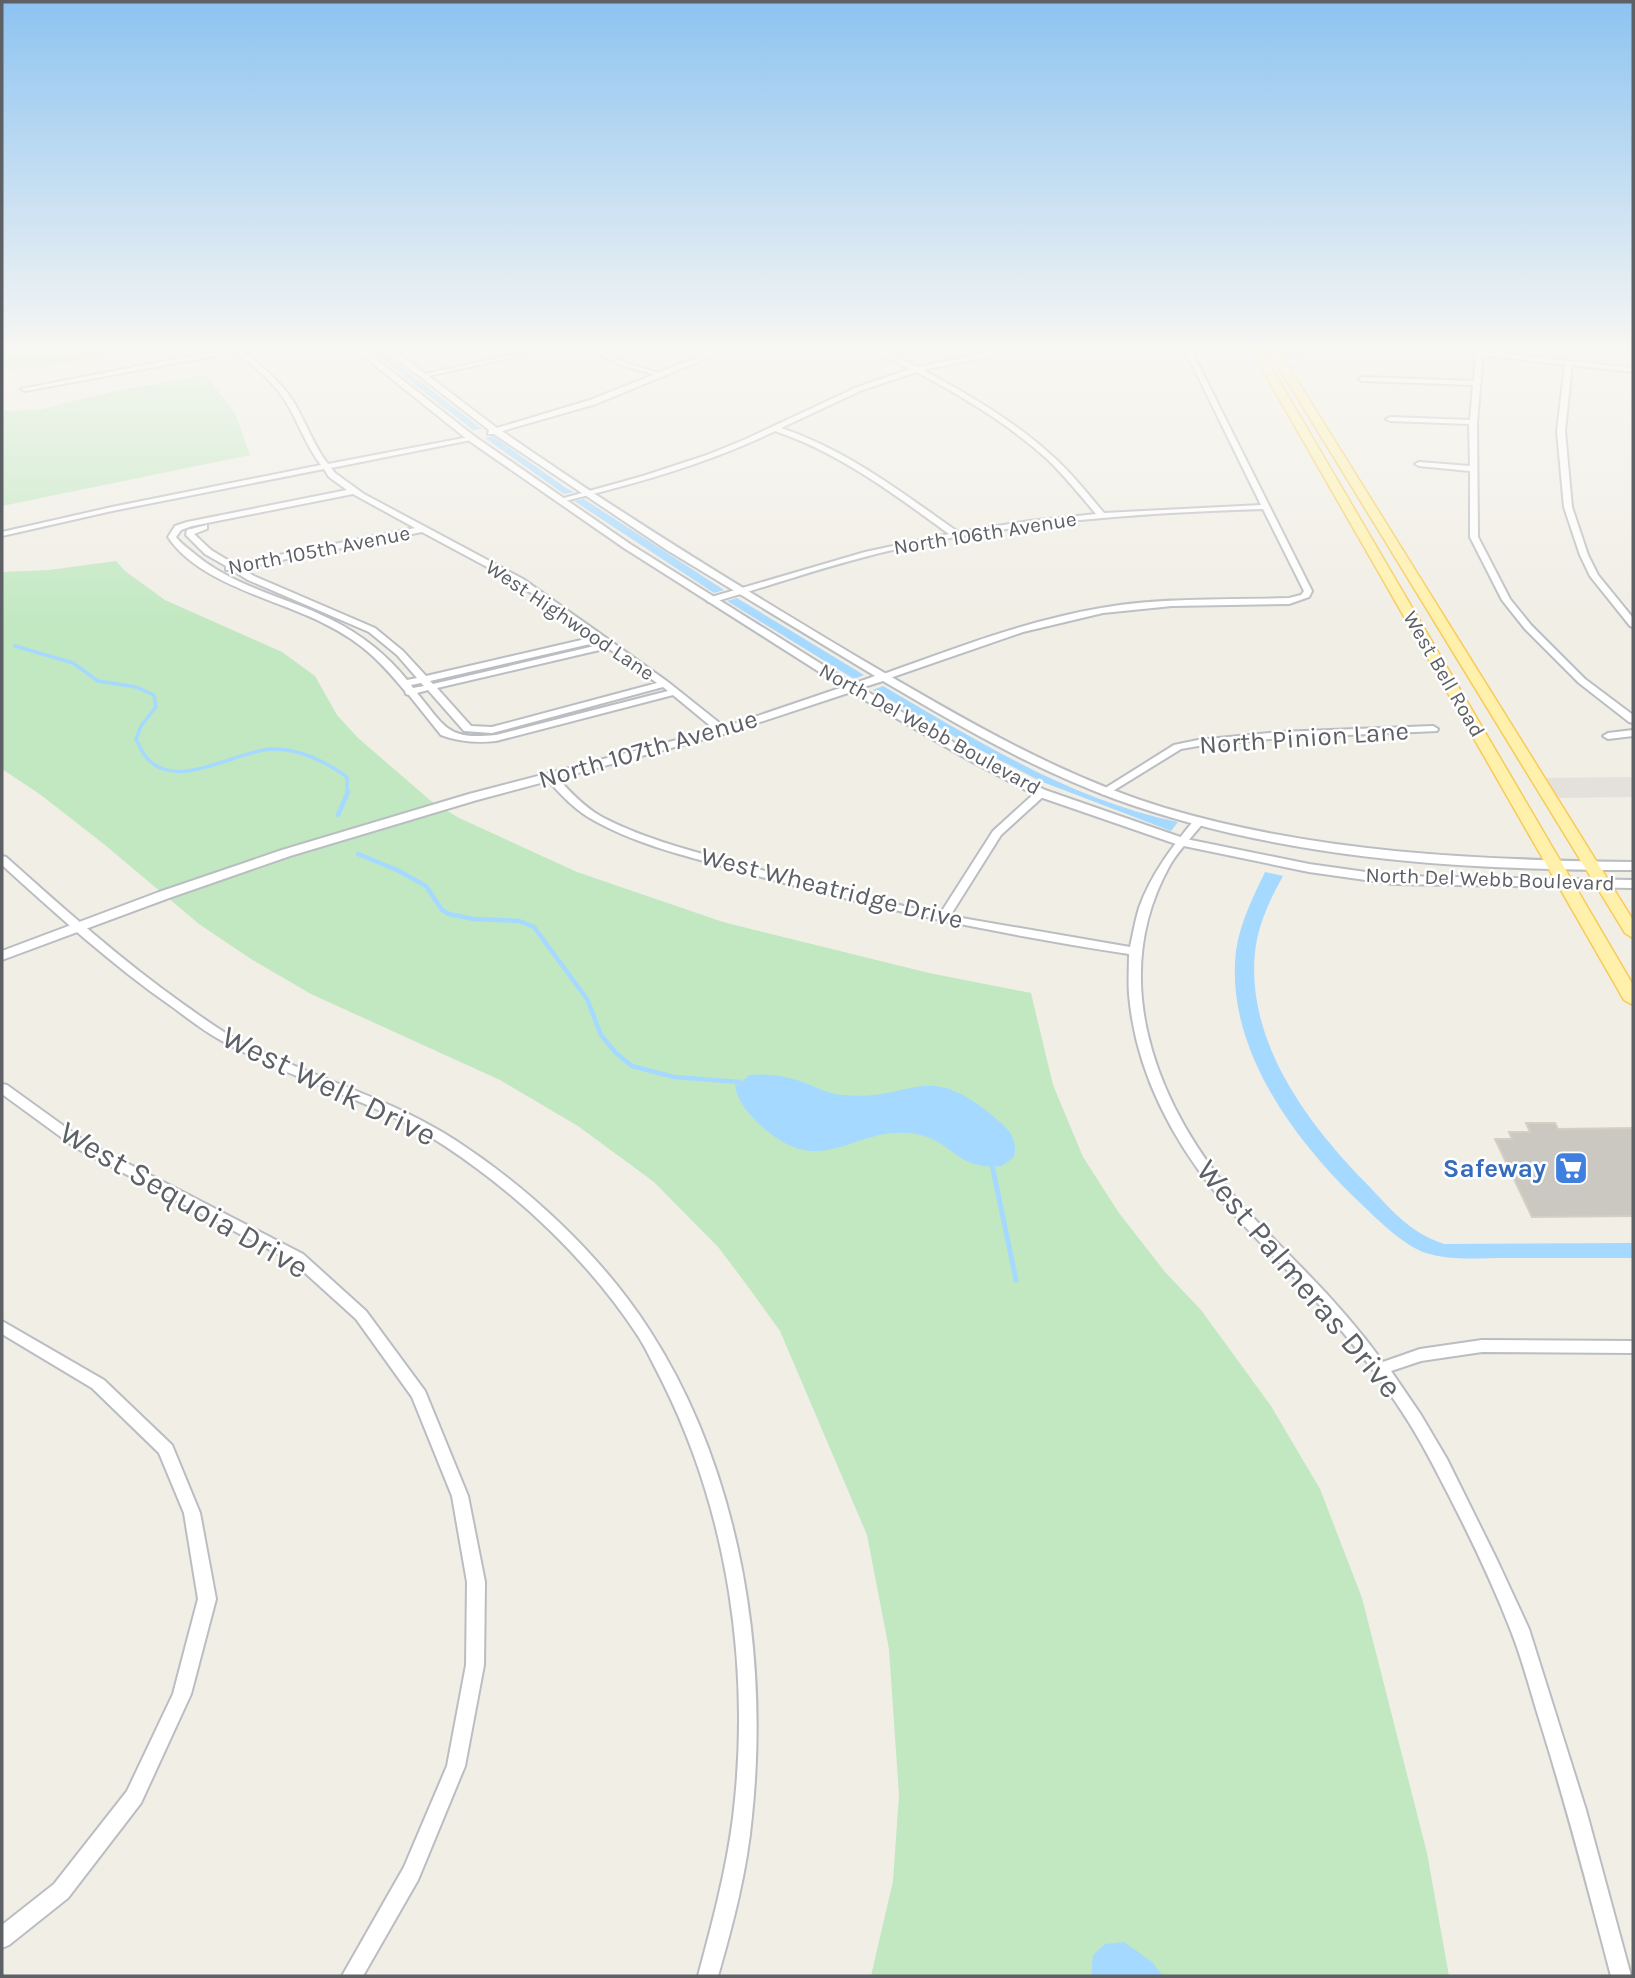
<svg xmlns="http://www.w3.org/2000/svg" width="1635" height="1978" viewBox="0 0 1635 1978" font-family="Karla,sans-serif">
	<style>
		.industrial { fill: #e4e1dd }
		.green { fill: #c1e8c1 }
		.water { fill: #a6d9ff }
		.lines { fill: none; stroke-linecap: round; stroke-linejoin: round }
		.stream-far2 { stroke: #a6d9ff; stroke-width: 3.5 }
		.stream-far1 { stroke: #a6d9ff; stroke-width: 4.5 }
		.stream { stroke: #a6d9ff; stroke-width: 5 }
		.building { fill: #cbc8c2; stroke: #d5cfc3; stroke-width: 2 }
		.minor-casing { stroke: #babdc2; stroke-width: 4 }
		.tertiary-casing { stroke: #babdc2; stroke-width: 4 }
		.primary-casing { stroke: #f8ca56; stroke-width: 3 }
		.minor { fill: #fff; fill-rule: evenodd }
		.tertiary { fill: #fff; fill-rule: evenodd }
		.primary { fill: #fff1ab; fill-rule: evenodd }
		.labels { text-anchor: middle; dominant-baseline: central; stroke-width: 5; stroke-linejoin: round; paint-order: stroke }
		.far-street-label { font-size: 21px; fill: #5d6166; stroke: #fff }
		.street-label { font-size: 26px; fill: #5d6166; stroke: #fff }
		.shop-label { font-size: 26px; font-weight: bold; fill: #366cbe; stroke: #fff; text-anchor: end }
		.near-street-label { font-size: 32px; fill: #5d6166; stroke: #fff }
	</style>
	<rect width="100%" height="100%" fill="#f0eee5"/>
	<g class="industrial">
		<polygon points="1279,348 1292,348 1309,354 1318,368 1291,369"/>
		<polygon points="1633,777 1633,797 1559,798 1546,778"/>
	</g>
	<g class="green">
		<polygon points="2,348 137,348 56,365 2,371"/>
		<polygon points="205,375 235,413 250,455 2,506 2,411 37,410 115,391"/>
		<polygon points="116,561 125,571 165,600 282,652 315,676 337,715 358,738 431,801 459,818 577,872 723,922 929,973 1031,993 1053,1085 1083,1157 1119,1213 1165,1272 1201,1310 1271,1406 1320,1489 1362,1598 1427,1853 1449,1976 871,1976 893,1881 899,1795 889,1649 867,1535 780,1331 749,1288 719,1248 654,1182 578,1126 500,1080 311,994 251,959 199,924 105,845 41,795 2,769 2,572 49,570"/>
	</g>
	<g class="water">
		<polygon points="368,348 377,348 482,429 473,430"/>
		<polygon points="493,436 566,488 574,492 564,494 485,438"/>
		<polygon points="584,499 718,586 724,590 714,593 574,501"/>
		<polygon points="737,598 864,675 854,679 727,601"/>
		<path d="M883 686C976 740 1071 800 1178 822L1171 831 1040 781 957 738 873 690Z"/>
		<path d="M1265 872 1283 876C1270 899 1258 925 1255 952 1246 1040 1306 1122 1365 1182 1390 1208 1408 1232 1444 1244L1633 1243V1258C1591 1258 1548 1258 1505 1258 1479 1258 1451 1261 1426 1253 1403 1246 1373 1215 1355 1198 1291 1136 1225 1045 1236 951 1240 923 1253 897 1265 872Z"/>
		<path d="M749 1075C766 1073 787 1076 803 1082 816 1087 828 1094 843 1095 914 1102 924 1058 994 1117 1007 1128 1019 1137 1014 1157L1002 1166C955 1171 952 1139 915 1134 853 1124 823 1184 759 1124 748 1113 736 1100 735 1084L739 1085Z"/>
		<polygon points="1124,1942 1152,1962 1163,1976 1091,1976 1093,1955 1105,1944"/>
	</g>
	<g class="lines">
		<path class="stream-far2" d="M15 646 73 663 98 681 136 687 154 695 156 707 141 726 136 739C139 745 142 753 147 758 176 792 236 751 271 749 298 748 326 762 347 777V794"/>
		<g class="stream-far1">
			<polyline points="338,815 348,792"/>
			<polyline points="358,854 397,870 426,886 442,910 449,914 473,919 519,921 534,927 587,999 601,1035 616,1053 632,1066 674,1077 740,1082"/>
		</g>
		<polyline class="stream" points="992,1165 1016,1280"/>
	</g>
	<polygon class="building" points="1526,1123 1555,1123 1558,1129 1633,1128 1633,1216 1532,1217 1495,1139 1512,1139 1509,1132 1530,1132"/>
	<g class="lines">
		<g class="minor-casing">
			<g id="minor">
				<path d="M233 348H247L243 350C260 365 280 381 293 401 306 422 313 445 328 464L474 436V440H471L331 468 335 473 364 494 523 579 668 682 727 729V733H719L673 695 496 741C477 743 460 742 441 735L409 695 406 694 405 691C380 661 363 643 325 624 277 599 199 584 168 537L175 526 187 522 347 490 329 477 324 469 112 511 2 536V532L112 507 321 465C306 446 299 423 286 402 274 382 254 367 236 352L25 391 21 389ZM353 494 415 528 234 564 211 550 194 534 207 529V525L187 530 186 535 205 554 226 566V570H232L248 580 369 632 397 655 417 678 407 680C386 654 362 635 332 620 287 597 236 588 196 555 189 549 181 544 176 537L181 530 192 526ZM422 532 517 583 603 644 433 684 430 681 590 644 595 641 590 638 426 676 403 651 375 628 254 576 241 568ZM608 648 657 683 492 727 471 726 437 688ZM421 683 424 686 413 688 411 685ZM663 687 668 691 496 735C447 740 446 728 417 693L428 690 464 731 492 733Z"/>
				<polygon points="544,348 557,348 423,377 420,375"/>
				<polygon points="584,348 593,348 629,364 665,375 662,377 625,366"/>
				<path d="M868 348H877L918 367 990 352 1015 348H1031L923 370C968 394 1012 420 1049 453 1070 471 1087 493 1104 513L1261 505 1184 348H1190L1312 591 1309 597 1289 604 1172 606 1103 613 1023 632 884 680 879 677 881 675C953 649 1025 621 1101 608 1163 597 1227 600 1289 598L1301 595 1304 591 1263 509C1137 513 1011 522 888 551 829 565 772 585 714 602H708V598L865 552 949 534C894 494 840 453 775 431 707 464 634 484 561 502L557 500 643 476 707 455 746 439 855 388 910 369ZM916 372C962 396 1007 423 1046 458 1064 475 1080 495 1096 514L1030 521 958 532C901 492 847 450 781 428L860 391Z"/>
				<polygon points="1308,348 1480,351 1633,368 1633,372 1572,365 1565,431 1572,507 1588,555 1598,575 1633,618 1633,627 1630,626 1590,576 1580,555 1564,507 1557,431 1565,365 1483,355 1477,422 1478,537 1510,599 1531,625 1585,679 1633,715 1633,723 1629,722 1579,683 1525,629 1502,600 1470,537 1470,471 1419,466 1415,464 1419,462 1470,466 1469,424 1390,421 1386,419 1390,417 1470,420 1473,385 1362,381 1359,379 1362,377 1474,381 1476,355 1311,351"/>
				<polygon points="1433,726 1438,729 1437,731 1279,738 1198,746 1181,749 1108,794 1104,795 1099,792 1174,745 1198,740 1279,732"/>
				<polygon points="1633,730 1633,736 1608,739 1603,736 1608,733"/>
				<path d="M551 774 555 775C569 791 584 807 602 817 646 840 696 852 743 865 809 883 874 900 940 914L993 831 1037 791H1045L1046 793 1045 795 1001 835 950 916 1130 947C1133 934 1135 921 1139 908 1151 874 1172 847 1195 819H1203L1204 821 1203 823C1192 837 1179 850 1170 865 1109 974 1152 1093 1224 1184 1247 1213 1274 1239 1300 1266 1330 1296 1358 1328 1383 1362L1420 1349 1482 1340 1633 1341V1353L1482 1352 1421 1361 1391 1371 1421 1415 1447 1459 1497 1560 1529 1629 1586 1810 1631 1976H1611C1589 1892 1567 1808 1541 1725 1531 1694 1523 1661 1511 1631 1489 1574 1461 1518 1432 1463 1401 1403 1359 1349 1314 1299 1282 1263 1246 1231 1216 1193 1170 1136 1135 1068 1129 994 1128 981 1129 967 1129 954 998 934 868 907 740 871 691 857 640 846 595 821 576 811 561 795 547 779L546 777Z"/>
				<path d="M2 856 6 857C63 908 120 959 183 1004 199 1015 215 1027 232 1037 305 1076 385 1095 455 1140 529 1188 602 1256 650 1331 740 1471 769 1653 752 1816 747 1871 733 1924 718 1976H698C712 1924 726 1872 733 1818 751 1670 729 1515 662 1381 654 1366 647 1350 638 1336 589 1261 519 1195 445 1146 377 1101 297 1082 226 1043 206 1033 189 1019 171 1006 111 964 56 914 2 865Z"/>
				<polygon points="2,1084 7,1085 86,1142 303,1254 366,1311 425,1391 468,1496 485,1582 484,1665 465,1766 418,1880 363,1976 342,1976 404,1867 447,1766 466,1665 467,1582 452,1496 412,1397 356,1319 293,1262 76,1148 2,1094"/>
				<polygon points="2,1321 104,1380 172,1445 200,1513 216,1599 191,1694 141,1803 68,1898 9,1945 2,1948 2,1925 54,1884 127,1791 173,1694 198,1599 184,1513 159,1453 92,1388 2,1334"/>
			</g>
		</g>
		<g class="tertiary-casing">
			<path id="tertiary" d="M353 348H362L474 436 630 544 853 684 875 676 667 550 494 434H488L489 430 383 348H392L497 428 590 400 720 348H731L596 404 502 431C618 512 738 586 859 658 957 715 1056 775 1165 808 1317 853 1475 860 1633 862V870C1459 870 1280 859 1115 799 1033 769 958 725 883 681L861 688 975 755 1045 790 1186 839 1309 864 1394 876 1633 880V888L1394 884 1309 872 1179 845 1037 796 967 759 851 692 727 733 477 800 290 856 169 898 2 960V951L159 892 282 850 469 794 719 729 843 687 624 548 468 440Z"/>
		</g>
		<g class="primary-casing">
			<g id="primary">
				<polygon points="1250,348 1260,348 1633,985 1633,1005 1624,1000"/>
				<polygon points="1267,348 1277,348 1633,920 1633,938 1625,933"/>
			</g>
		</g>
		<use href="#minor" class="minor"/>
		<use href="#tertiary" class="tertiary"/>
		<use href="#primary" class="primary"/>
	</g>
	<linearGradient id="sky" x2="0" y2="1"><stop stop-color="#8dc3f1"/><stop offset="0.56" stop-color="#f8f7f3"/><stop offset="1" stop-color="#f8f7f3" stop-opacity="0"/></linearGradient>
	<rect width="1635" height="625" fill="url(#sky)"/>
	<defs>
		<g id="supermarket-square" transform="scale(1.75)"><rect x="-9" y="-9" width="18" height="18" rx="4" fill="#3f7fe0" stroke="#fff"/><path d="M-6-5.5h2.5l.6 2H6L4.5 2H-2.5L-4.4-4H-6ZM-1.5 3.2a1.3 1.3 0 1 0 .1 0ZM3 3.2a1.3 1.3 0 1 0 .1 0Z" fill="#fff"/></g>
	</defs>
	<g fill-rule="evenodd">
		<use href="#supermarket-square" x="1571" y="1168"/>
	</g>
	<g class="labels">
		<g class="far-street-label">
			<text transform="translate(985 533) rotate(-9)">North 106th Avenue</text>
			<text transform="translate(319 550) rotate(-11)">North 105th Avenue</text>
			<text transform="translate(570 620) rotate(34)">West Highwood Lane</text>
			<text transform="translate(1444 674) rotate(60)">West Bell Road</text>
			<text transform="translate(930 729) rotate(29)">North Del Webb Boulevard</text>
			<text transform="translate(1490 879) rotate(2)">North Del Webb Boulevard</text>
		</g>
		<g class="street-label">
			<text transform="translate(1304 738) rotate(-4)">North Pinion Lane</text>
			<text transform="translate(648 749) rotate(-16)">North 107th Avenue</text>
			<text transform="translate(832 888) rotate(14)">West Wheatridge Drive</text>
		</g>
		<g class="shop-label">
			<text x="1546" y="1168">Safeway</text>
		</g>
		<g class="near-street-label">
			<text transform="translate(329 1086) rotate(26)">West Welk Drive</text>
			<text transform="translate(184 1200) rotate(30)">West Sequoia Drive</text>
			<text transform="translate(1299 1279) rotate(50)">West Palmeras Drive</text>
		</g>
	</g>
	<rect width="1635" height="1978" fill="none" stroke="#5d6166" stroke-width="7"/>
</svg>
